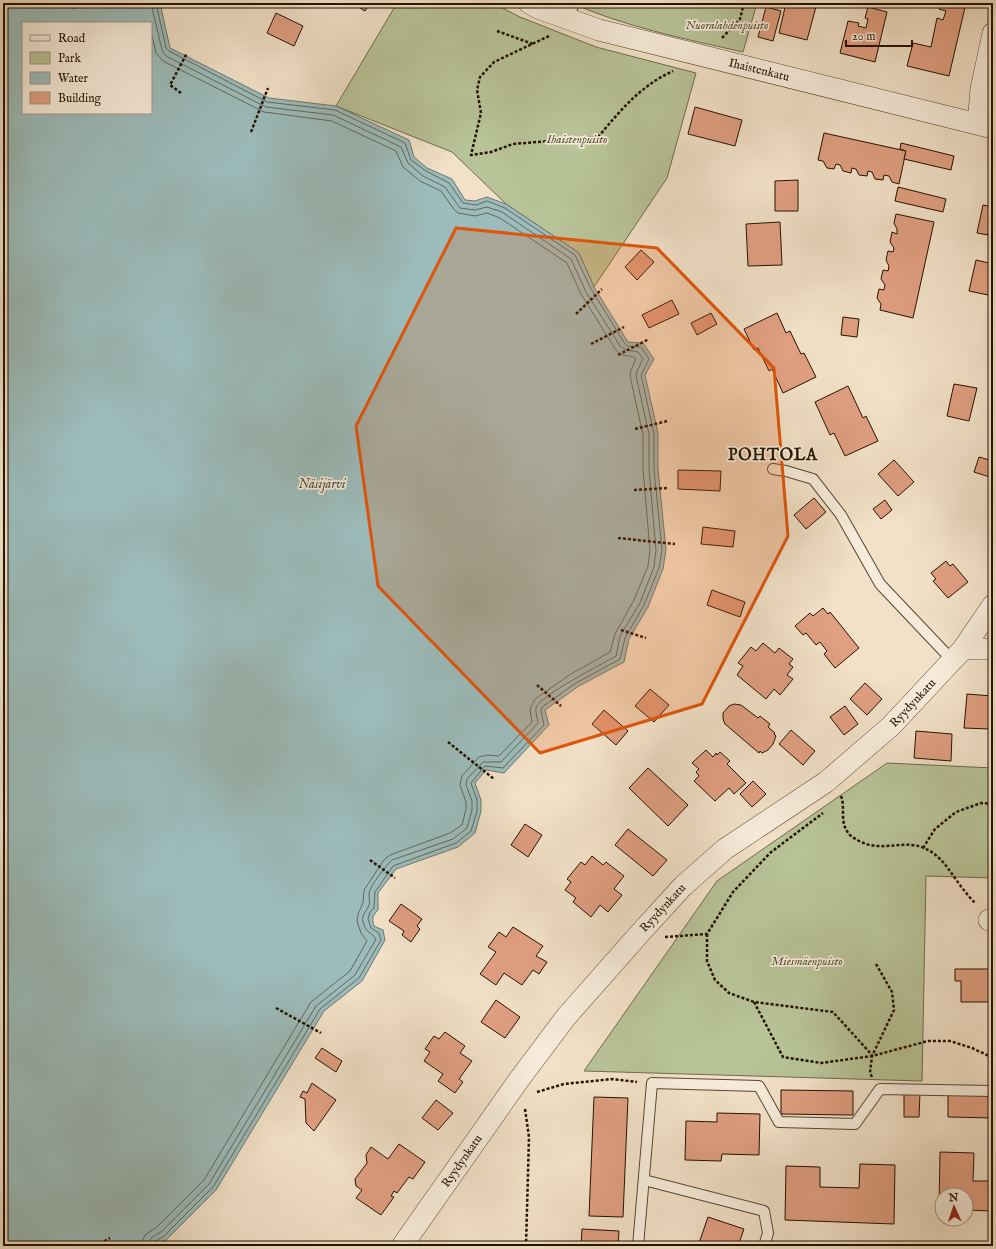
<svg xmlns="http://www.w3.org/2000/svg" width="996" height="1249" viewBox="0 0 996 1249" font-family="'IM FELL English',serif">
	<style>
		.green { fill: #b8c398; stroke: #6e6a4c }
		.water { fill: #9cbcbb; stroke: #6c7870; fill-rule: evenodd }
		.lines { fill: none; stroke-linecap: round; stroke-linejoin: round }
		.shore { stroke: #60675e; stroke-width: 1 }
		.building { fill: #e09f81; stroke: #231200 }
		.service-casing { stroke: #574632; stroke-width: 12 }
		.minor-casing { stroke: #574632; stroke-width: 22 }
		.path { stroke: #231200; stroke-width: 2.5; stroke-dasharray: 3 2; stroke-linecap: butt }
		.service { stroke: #f7ecdb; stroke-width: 10 }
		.minor { stroke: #f7ecdb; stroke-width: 21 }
		.marked { fill: #de550b; fill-opacity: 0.2; stroke: #de550b; stroke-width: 3; stroke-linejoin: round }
		.labels { text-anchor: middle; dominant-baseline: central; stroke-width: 3.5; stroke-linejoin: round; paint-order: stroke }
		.park-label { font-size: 12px; font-style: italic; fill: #575035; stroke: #f7ecdb }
		.street-label { font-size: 12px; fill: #231200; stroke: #f7ecdb }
		.water-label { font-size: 13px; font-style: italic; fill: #4d4e41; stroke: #f7ecdb }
		.district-label { font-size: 16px; font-weight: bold; letter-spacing: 1px; fill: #231200; stroke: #f7ecdb }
	</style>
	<rect width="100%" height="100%" fill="#f2e1c8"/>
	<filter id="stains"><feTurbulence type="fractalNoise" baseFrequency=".005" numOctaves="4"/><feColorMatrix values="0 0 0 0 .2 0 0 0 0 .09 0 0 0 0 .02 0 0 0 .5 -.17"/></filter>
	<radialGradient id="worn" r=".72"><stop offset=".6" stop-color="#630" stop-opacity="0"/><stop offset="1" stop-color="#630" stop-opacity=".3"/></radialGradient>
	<g class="green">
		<polygon points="397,3 493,3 520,17 596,47 696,73 667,178 594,287 579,253 506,204 452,152 336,106"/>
		<path d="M571 3H757L743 52C685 39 626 27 571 3Z"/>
		<polygon points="887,763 993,768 993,878 926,876 922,1081 584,1071 717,881"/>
	</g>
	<path class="water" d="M3 3H160L170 48 269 98 336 106 409 140 414 157 427 168 452 179 465 200 475 201 487 197 506 204 579 253 594 287 628 342 643 343 654 359 645 375 658 433V468L666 550 663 569 648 607 629 639 624 662 579 686 545 710 549 725 504 773 486 770 475 783 481 800V811L475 833 458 847 396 869 378 893V910C372 916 372 919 374 926L383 930 385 940 362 981 324 1011 216 1190 166 1240 154 1246H3ZM23 23H151V113H23Z"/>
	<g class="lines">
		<g class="shore">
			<path d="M142 1246 143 1239 146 1234 157 1227 204 1180 311 1002 350 971 367 941 361 933 357 921 358 914 363 903 364 890 384 860 390 855 450 833 462 825 466 809V802L460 785 462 776 479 757 487 755 499 756 532 722 530 709 535 699 571 674 610 652 615 634 634 600 648 566 650 550 643 469V435L630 376 631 370 636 359C630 354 622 358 616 350L581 294 567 263 500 218 487 213 475 216 458 213 453 208 441 191 420 181 403 167 396 151 332 121 264 112 163 61 156 53 151 31"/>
			<path d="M148 1246 151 1238 161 1232 209 1184 316 1006 355 975 376 939C372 932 366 934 363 922 361 915 367 911 369 905 370 902 369 897 369 893 370 886 387 864 392 860L453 839 467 828 472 810V801L466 785 467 779 483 762H501L538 723C538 719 535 713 536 708 539 696 602 664 616 656L620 636 640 603 654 567 656 550 649 469V434L636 376 637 371 643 359 638 352 626 350 620 346 586 292 571 259 502 212 487 207 475 210 460 208 445 187 423 176 408 163 401 147 333 115 266 107 166 56 162 50 151 3"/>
			<polyline points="153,1246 154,1242 164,1236 213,1187 320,1009 359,978 381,940 379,933 371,928 368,919 370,912 374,908 375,892 393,866 456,843 471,831 477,811 477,800 471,783 485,766 503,768 544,725 541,711 542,707 576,683 620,659 625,638 644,605 659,568 662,550 654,469 654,434 641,375 649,359 641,347 627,346 625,344 591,289 575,255 505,208 487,201 476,205 463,203 449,183 426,171 411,160 405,143 335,110 267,102 169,51 166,48 156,3"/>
		</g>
	</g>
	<g class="building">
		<polygon points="352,3 370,3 365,11"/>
		<polygon points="786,3 817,3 807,40 779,33"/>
		<polygon points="941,3 966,3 949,76 907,66 913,43 931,47 937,18 943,20 946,11 939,9"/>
		<polygon points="766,7 781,11 773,41 758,37"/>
		<polygon points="868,7 887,12 875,62 840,53 848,21 859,23 858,26 866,28 868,19 865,18"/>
		<polygon points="276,13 303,26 294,46 267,33"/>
		<polygon points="695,107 742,120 735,146 688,134"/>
		<polygon points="824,133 906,151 899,184 892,182 889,176 884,175 883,180 875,179 872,172 868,171 867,176 859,175 856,169 852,168 851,173 843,171 840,165 836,164 834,169 827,168 823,161 818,160"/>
		<polygon points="901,143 954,156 951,170 904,159 906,151 900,149"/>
		<polygon points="798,180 798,211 775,211 775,181"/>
		<polygon points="898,187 946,199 943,212 895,201"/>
		<polygon points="983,205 993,207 988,235 977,233"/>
		<polygon points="896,214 934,222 913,318 880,310 881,304 877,298 879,289 884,290 885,285 881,279 883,270 888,271 889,266 886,260 888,251 893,252 894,248 890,242 892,232 897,234 897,229 894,223"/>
		<polygon points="780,222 782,265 748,266 746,224"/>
		<polygon points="641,250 654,262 637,280 625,267"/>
		<polygon points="976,260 993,264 993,296 969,291"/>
		<polygon points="672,300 679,314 649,328 642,315"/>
		<polygon points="711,313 717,324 697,335 691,323"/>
		<polygon points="777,313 786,333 790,331 801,354 804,353 816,377 783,393 772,369 769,371 758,348 754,350 744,329"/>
		<polygon points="843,317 859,319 857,337 841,335"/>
		<polygon points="954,384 977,388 969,421 947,416"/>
		<polygon points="848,386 863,418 866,416 878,441 845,456 834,433 830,435 815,402"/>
		<polygon points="979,457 993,461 993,478 974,472"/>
		<polygon points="894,460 914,482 898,496 878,474"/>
		<polygon points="678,470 721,471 720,491 678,489"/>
		<polygon points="814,498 826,512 806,529 794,515"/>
		<polygon points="885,500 892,510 881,519 873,509"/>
		<polygon points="703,527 735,531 733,547 701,544"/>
		<polygon points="946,561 950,566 953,564 968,582 948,598 933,581 936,579 931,573"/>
		<polygon points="712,590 745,602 740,617 707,605"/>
		<polygon points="823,608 828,614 830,612 859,648 835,668 824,654 827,651 820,642 816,645 806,633 803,635 795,626 810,613 813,616"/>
		<polygon points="763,643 775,653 779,648 793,659 789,664 793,667 787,675 793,679 780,695 774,689 766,699 737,675 743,666 738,663 751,647 756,651"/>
		<polygon points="865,683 882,699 867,715 850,699"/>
		<polygon points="650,689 669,705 654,722 635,706"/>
		<polygon points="967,694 992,696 990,729 964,728"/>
		<polygon points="734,704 741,705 758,718 760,716 770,724 768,727 775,733 774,734 776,736 773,744 768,750 762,753 760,751 759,753 725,724 723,719 723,713 729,706"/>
		<polygon points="845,706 858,724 844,735 830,717"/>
		<polygon points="604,710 628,731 616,745 592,724"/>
		<polygon points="791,730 815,751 803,765 779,744"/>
		<polygon points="916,731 952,734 951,761 914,758"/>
		<polygon points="706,750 713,757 716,753 717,755 720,752 730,761 727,764 746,783 734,794 729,788 715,801 694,781 699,776 696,772 699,769 692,763"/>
		<polygon points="648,768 688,805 668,826 629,788"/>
		<polygon points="753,781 766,794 752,807 740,794"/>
		<polygon points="525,824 542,835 528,857 511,845"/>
		<polygon points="628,829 667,860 653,876 615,845"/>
		<polygon points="592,856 603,865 606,862 624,876 614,889 622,895 608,912 600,905 591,917 573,902 576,898 565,890 571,882 567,879 581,862 585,865"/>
		<polygon points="401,904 422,919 417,926 420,929 411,942 402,935 404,931 389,921"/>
		<polygon points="513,927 543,946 536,956 547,962 539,974 533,970 522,985 504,973 496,985 480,974 496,952 488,947 499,932 506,937"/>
		<polygon points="955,969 993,969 993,1002 961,1002 961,981 955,981"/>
		<polygon points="496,1000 520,1017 505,1038 481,1022"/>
		<polygon points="445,1032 465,1046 460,1053 472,1061 459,1079 463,1082 455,1093 438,1081 443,1074 424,1061 430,1052 425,1049 434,1036 439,1039"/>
		<polygon points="322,1048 342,1061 336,1072 315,1058"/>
		<polygon points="312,1083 336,1100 314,1131 306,1123 305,1099 300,1097 303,1091 307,1093"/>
		<polygon points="781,1090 853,1091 853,1115 781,1114"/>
		<polygon points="904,1093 920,1093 919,1117 904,1117"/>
		<polygon points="948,1094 993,1096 993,1118 948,1117"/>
		<polygon points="594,1097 628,1098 623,1217 589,1216"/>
		<polygon points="436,1100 453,1113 438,1130 422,1118"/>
		<polygon points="717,1113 760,1114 759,1155 722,1154 721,1161 685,1160 686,1121 717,1122"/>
		<polygon points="399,1144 425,1162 413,1179 409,1177 397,1193 394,1191 391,1196 394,1197 381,1215 356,1198 362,1190 356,1186 355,1179 367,1163 366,1155 371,1147 388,1159"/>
		<polygon points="940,1152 974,1153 973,1181 993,1181 993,1211 966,1210 966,1195 942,1195 942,1210 939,1210"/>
		<polygon points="860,1164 895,1165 894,1224 785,1220 786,1166 820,1167 820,1187 859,1188"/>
		<polygon points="708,1217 744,1229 738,1246 698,1246"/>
		<polygon points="582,1229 619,1231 618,1246 581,1246"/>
	</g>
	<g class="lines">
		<g class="service-casing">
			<g id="service">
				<polyline points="568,19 574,3"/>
				<polyline points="773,469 786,471 813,479 841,515 880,584 952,660"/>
				<polyline points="644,1180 764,1211 768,1233 764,1246"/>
				<polyline points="638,1246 652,1083 759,1086 779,1122 855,1124 880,1089 993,1091"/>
			</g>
		</g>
		<g class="minor-casing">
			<g id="minor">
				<polyline points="529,3 538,8 599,30 993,128"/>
				<polyline points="978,124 981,89 993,33"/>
				<polyline points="963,649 993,605"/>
				<polyline points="989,920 993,922"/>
				<polyline points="402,1246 518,1081 566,1017 641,932 683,886 725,849 826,782 891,726 963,649 993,649"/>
			</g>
		</g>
		<g class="path">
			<polyline points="69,3 74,8"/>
			<polyline points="497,31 533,44"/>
			<path d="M549 36 494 62 480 77 477 90 481 113 471 155 491 152 513 144 598 137C621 110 640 86 673 71"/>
			<polyline points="722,38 740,19 744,3"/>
			<polyline points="181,93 170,85 187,53"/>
			<polyline points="251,132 268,88"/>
			<polyline points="576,314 602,289"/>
			<polyline points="591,344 624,327"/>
			<polyline points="618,355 649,339"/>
			<polyline points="635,429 667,421"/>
			<polyline points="634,490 668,488"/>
			<polyline points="618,538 675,544"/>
			<polyline points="621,630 646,638"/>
			<polyline points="537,685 561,706"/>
			<polyline points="448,742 494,779"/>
			<path d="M841 796C846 808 838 824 851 836 853 838 856 839 859 841 882 853 903 839 924 848 943 856 951 874 963 889 967 894 971 899 975 903"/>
			<polyline points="923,848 935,829 956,812 981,803 993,804"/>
			<polyline points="370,860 395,878"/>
			<polyline points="707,934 707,961 715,980 729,993 754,1002 833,1012 872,1055"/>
			<polyline points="665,937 707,934 733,892 770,853 823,813"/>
			<polyline points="754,1002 783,1057 821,1063 872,1056 928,1041 950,1041 972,1048 987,1055 993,1061"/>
			<polyline points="276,1008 321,1033"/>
			<polyline points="872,1077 870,1073 872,1056 894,1010 892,992 876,964"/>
			<polyline points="537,1092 564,1084 612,1079 637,1082"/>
			<polyline points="525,1109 529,1137 526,1246"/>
			<polyline points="100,1244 110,1238"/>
		</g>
		<use href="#service" class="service"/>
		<use href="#minor" class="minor"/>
	</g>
	<path class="marked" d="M456 228 657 248 774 368 788 536 702 704 540 753 378 586 356 426Z"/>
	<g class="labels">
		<g class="park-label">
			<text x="727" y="25">Nuoralahdenpuisto</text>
			<text x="577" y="139">Ihaistenpuisto</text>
			<text x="807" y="961">Miesmäenpuisto</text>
		</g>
		<g class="street-label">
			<text transform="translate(759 70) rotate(14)">Ihaistenkatu</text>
			<text transform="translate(913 703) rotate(-47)">Ryydynkatu</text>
			<text transform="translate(663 908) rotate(-47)">Ryydynkatu</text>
			<text transform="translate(462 1161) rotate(-55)">Ryydynkatu</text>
		</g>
		<g class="water-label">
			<text x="322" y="484">Näsijärvi</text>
		</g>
		<g class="district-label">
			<text x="773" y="456">POHTOLA</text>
		</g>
	</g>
	<rect width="996" height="1249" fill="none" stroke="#f2e1c8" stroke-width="16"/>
	<rect x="4" y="4" width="988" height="1241" fill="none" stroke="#231200" stroke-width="2"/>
	<rect x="8" y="8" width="980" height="1233" fill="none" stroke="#231200"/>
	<rect x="22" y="22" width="130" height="92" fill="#f7ecdb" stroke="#a29583"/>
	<rect x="30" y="35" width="20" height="6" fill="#f7ecdb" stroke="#a29583"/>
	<text x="58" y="42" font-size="12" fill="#231200">Road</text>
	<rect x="30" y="52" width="20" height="12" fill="#b8c398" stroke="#a29583"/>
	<text x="58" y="62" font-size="12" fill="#231200">Park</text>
	<rect x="30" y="72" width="20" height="12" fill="#9cbcbb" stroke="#a29583"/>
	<text x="58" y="82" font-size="12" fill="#231200">Water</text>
	<rect x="30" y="92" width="20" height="12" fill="#e09f81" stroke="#a29583"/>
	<text x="58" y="102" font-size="12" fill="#231200">Building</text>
	<g transform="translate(954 1207) rotate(357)"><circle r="19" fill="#f7ecdb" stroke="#a29583"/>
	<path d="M0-3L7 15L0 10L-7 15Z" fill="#8f2418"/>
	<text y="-6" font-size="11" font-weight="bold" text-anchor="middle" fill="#231200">N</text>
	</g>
	<path d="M846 40v6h66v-6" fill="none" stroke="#231200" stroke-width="2"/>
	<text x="852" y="40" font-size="12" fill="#231200" stroke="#f7ecdb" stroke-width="3" paint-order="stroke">20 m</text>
	<rect width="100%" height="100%" filter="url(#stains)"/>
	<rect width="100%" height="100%" fill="url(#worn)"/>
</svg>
